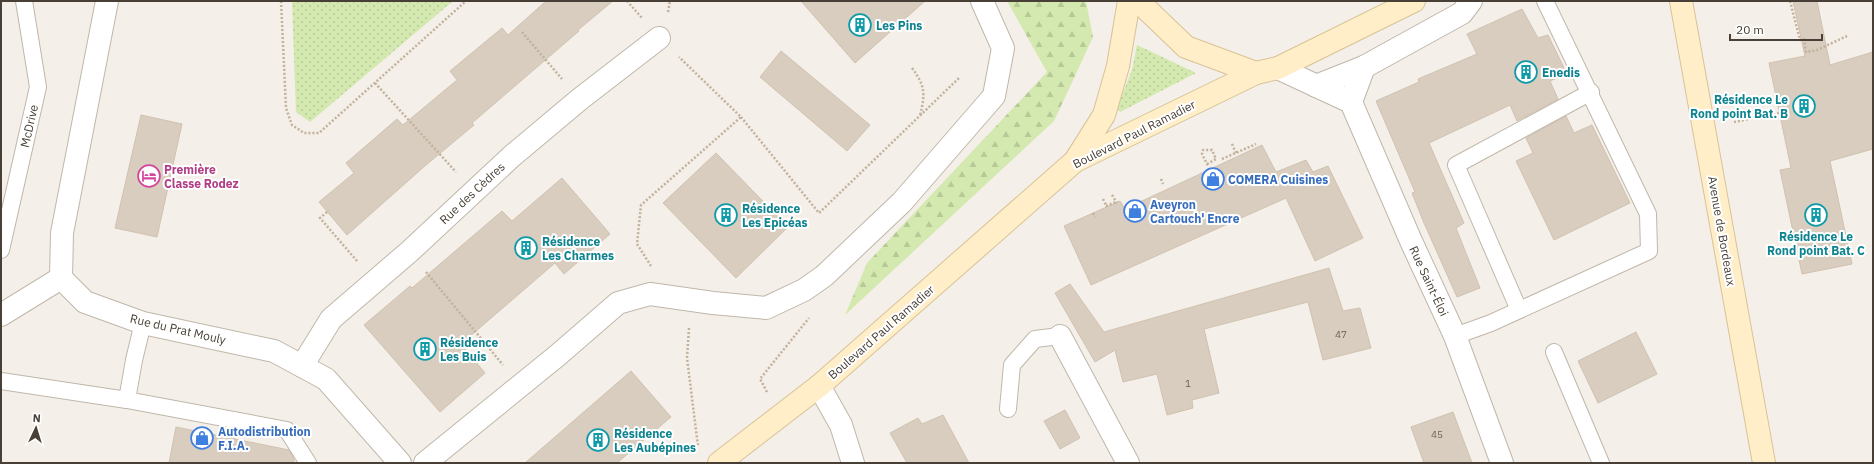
<svg xmlns="http://www.w3.org/2000/svg" width="1874" height="464" viewBox="0 0 1874 464" font-family="'IBM Plex Sans',sans-serif">
	<style>
		.green { fill: url(#green-dots) }
		.forest { fill: url(#forest-firs) }
		.building { fill: #d9cdc0; stroke: #d1c2b0 }
		.lines { fill: none; stroke-linecap: round; stroke-linejoin: round }
		.lane-casing { stroke: #c0b7aa; stroke-width: 18 }
		.street-casing { stroke: #c0b7aa; stroke-width: 24 }
		.secondary-casing { stroke: #d8c398; stroke-width: 24 }
		.path { stroke: #c2b19b; stroke-width: 2.5; stroke-dasharray: 2 2; stroke-linecap: butt }
		.lane { stroke: #fff; stroke-width: 16 }
		.street { stroke: #fff; stroke-width: 22 }
		.secondary { stroke: #ffeec7; stroke-width: 22 }
		.labels { text-anchor: middle; dominant-baseline: central; stroke-width: 4; stroke-linejoin: round; paint-order: stroke }
		.number-label { font-size: 10px; fill: #6c6358 }
		.culture-label { font-size: 12px; font-weight: bold; fill: #0d838f; stroke: #fff; text-anchor: start }
		.street-label { font-size: 12px; fill: #484036; stroke: #fff }
		.hotel-label { font-size: 12px; font-weight: bold; fill: #b23c85; stroke: #fff; text-anchor: start }
		.shop-label { font-size: 12px; font-weight: bold; fill: #366cbe; stroke: #fff; text-anchor: start }
	</style>
	<defs>
		<pattern id="green-dots" width="8" height="8" patternUnits="userSpaceOnUse"><rect width="8" height="8" fill="#d3e9af"/><path d="M2 2h.1M6 6h.1" fill="none" stroke="#b7c997" stroke-width="1.8" stroke-linecap="round"/></pattern>
		<pattern id="forest-firs" width="22" height="20" patternUnits="userSpaceOnUse"><rect width="22" height="20" fill="#d3e9af"/><path d="M5 1l3.5 6h-7zM16 11l3.5 6h-7z" fill="#b7c997"/></pattern>
	</defs>
	<rect width="100%" height="100%" fill="#f4efe8"/>
	<g class="green">
		<polygon points="292,1 453,1 310,122 296,112"/>
		<polygon points="1137,45 1196,73 1120,112 1117,108 1132,70"/>
	</g>
	<polygon class="forest" points="1007,1 1086,1 1093,37 1054,121 845,315 867,263 1047,72"/>
	<g class="building">
		<polygon points="546,1 613,1 578,30 579,31 472,123 474,125 426,165 347,235 319,202 354,173 346,163 397,119 403,125 457,80 450,71 502,28 508,35"/>
		<polygon points="801,1 925,1 855,63"/>
		<polygon points="1793,1 1817,1 1830,65 1873,52 1873,149 1830,161 1852,264 1802,274 1780,170 1791,168 1769,63 1805,56"/>
		<polygon points="1522,9 1538,38 1548,35 1567,74 1550,81 1558,99 1517,121 1510,105 1429,143 1464,223 1456,228 1480,288 1457,297 1424,223 1412,193 1415,192 1376,101 1419,82 1418,79 1477,54 1467,34"/>
		<polygon points="781,51 870,125 847,151 760,77"/>
		<polygon points="141,115 182,124 157,237 115,228"/>
		<polygon points="1566,116 1574,133 1592,125 1630,203 1554,240 1516,161 1533,153 1526,138"/>
		<polygon points="1262,145 1276,172 1306,160 1313,172 1328,166 1363,238 1315,261 1286,198 1091,285 1064,226 1120,201 1125,209"/>
		<polygon points="716,153 788,227 736,278 663,203"/>
		<polygon points="562,178 610,234 564,274 555,263 461,344 485,373 440,412 364,325 410,286 412,288 502,211 512,221"/>
		<polygon points="1329,268 1343,311 1360,308 1371,348 1323,360 1308,302 1204,329 1219,393 1192,400 1193,408 1167,415 1157,374 1123,382 1115,350 1095,362 1055,293 1070,284 1104,332"/>
		<polygon points="1636,332 1657,374 1598,403 1578,361"/>
		<polygon points="631,371 671,417 617,463 525,463"/>
		<polygon points="1065,410 1080,438 1060,449 1044,421"/>
		<polygon points="1453,412 1472,463 1424,463 1411,427"/>
		<polygon points="943,415 969,463 907,463 890,433 918,418 922,424"/>
		<polygon points="176,427 289,450 294,459 294,463 169,463"/>
	</g>
	<g class="lines">
		<g class="lane-casing">
			<g id="lane">
				<polyline points="1,250 38,87 24,1"/>
				<polyline points="1519,310 1456,165 1591,92"/>
				<polyline points="1455,336 1491,323 1649,251 1648,214 1545,1"/>
				<polyline points="1554,352 1601,463"/>
				<polyline points="1,381 127,400 287,430 308,463"/>
				<polyline points="127,400 134,360 143,323"/>
				<polyline points="1008,409 1012,365 1035,339 1060,336"/>
			</g>
		</g>
		<g class="street-casing">
			<g id="street">
				<polyline points="107,1 62,233 61,278 85,302 143,323 274,351 302,366 326,379 400,463"/>
				<polyline points="1278,68 1351,102 1411,241 1455,336 1502,463"/>
				<polyline points="1316,86 1364,67"/>
				<polyline points="1351,102 1364,67 1462,13 1471,1"/>
				<polyline points="1,315 61,278"/>
				<polyline points="1060,336 1128,463"/>
				<polyline points="302,366 331,319 409,252 512,156 580,99 659,38"/>
				<polyline points="819,386 841,425 853,463"/>
				<polyline points="425,463 558,355 618,303 650,294 713,303 766,308 804,290 824,276 902,202 994,96 1003,48 982,1"/>
			</g>
		</g>
		<g class="secondary-casing">
			<g id="secondary">
				<polyline points="1138,1 1186,47 1256,73"/>
				<polyline points="1681,1 1764,463"/>
				<polyline points="1075,161 1104,115 1118,66 1129,1"/>
				<polyline points="719,463 819,386 1075,161 1256,73 1278,68 1414,1"/>
			</g>
		</g>
		<g class="path">
			<polyline points="281,1 286,108 292,125 304,133 319,133 466,1"/>
			<polyline points="627,1 642,18"/>
			<polyline points="1790,1 1800,40 1804,39 1806,52 1817,50 1847,36"/>
			<polyline points="668,12 670,1"/>
			<polyline points="522,32 562,79"/>
			<path d="M912 68C926 87 925 94 920 116"/>
			<polyline points="375,83 456,172"/>
			<polyline points="741,117 819,213 959,78"/>
			<polyline points="1734,122 1779,113"/>
			<polyline points="1232,144 1236,153"/>
			<polyline points="1222,159 1256,144"/>
			<polyline points="1207,164 1216,159 1212,150 1203,150 1202,154 1207,164 1208,165"/>
			<polyline points="1161,179 1163,184"/>
			<polyline points="1112,195 1117,203"/>
			<polyline points="1103,199 1107,207"/>
			<polyline points="1106,206 1116,202"/>
			<polyline points="327,212 320,218 357,261"/>
			<polyline points="1093,213 1095,217"/>
			<polyline points="651,266 637,244 641,205 741,117 679,57"/>
			<polyline points="426,272 503,365"/>
			<polyline points="689,328 687,358 698,446"/>
			<polyline points="767,392 760,379 809,318"/>
		</g>
		<use href="#lane" class="lane"/>
		<use href="#street" class="street"/>
		<use href="#secondary" class="secondary"/>
	</g>
	<defs>
		<g id="building-ring" transform="scale(1.15)"><circle r="9.5" fill="#fff" stroke="#0f9aa8" stroke-width="1.5"/><path d="M-4-6H4V6H1V3H-1V6H-4ZM-2.5-4.3h1.7v1.8h-1.7ZM.8-4.3h1.7v1.8H.8ZM-2.5-1h1.7V.8h-1.7ZM.8-1h1.7V.8H.8Z" fill="#0f9aa8"/></g>
		<g id="hotel-ring" transform="scale(1.15)"><circle r="9.5" fill="#fff" stroke="#d1479c" stroke-width="1.5"/><path d="M-6-4.5h1.5V1H6V5H4.5V3h-9V5H-6ZM-4 0a1.8 1.8 0 1 1 3.6 0ZM.5 0V-2.5h3Q6-2.5 6 0Z" fill="#d1479c"/></g>
		<g id="shop-ring" transform="scale(1.15)"><circle r="9.5" fill="#fff" stroke="#3f7fe0" stroke-width="1.5"/><path d="M-5-2.5h2.3a2.7 3.5 0 0 1 5.4 0H5L5.5 6h-11ZM-1.5-2.5h3a1.5 2.3 0 0 0-3 0Z" fill="#3f7fe0"/></g>
	</defs>
	<g fill-rule="evenodd">
		<use href="#building-ring" x="860" y="25"/>
		<use href="#building-ring" x="1526" y="72"/>
		<use href="#building-ring" x="1804" y="106"/>
		<use href="#hotel-ring" x="149" y="176"/>
		<use href="#shop-ring" x="1213" y="179"/>
		<use href="#shop-ring" x="1135" y="211"/>
		<use href="#building-ring" x="726" y="215"/>
		<use href="#building-ring" x="1816" y="215"/>
		<use href="#building-ring" x="526" y="248"/>
		<use href="#building-ring" x="425" y="349"/>
		<use href="#shop-ring" x="202" y="438"/>
		<use href="#building-ring" x="598" y="440"/>
	</g>
	<g class="labels">
		<g class="number-label">
			<text x="1341" y="334">47</text>
			<text x="1188" y="383">1</text>
			<text x="1437" y="434">45</text>
		</g>
		<g class="culture-label">
			<text x="876" y="25">Les Pins</text>
			<text x="1542" y="72">Enedis</text>
			<text x="1788" y="99" text-anchor="end">Résidence Le<tspan x="1788" dy="14">Rond point Bat. B</tspan></text>
			<text x="742" y="208">Résidence<tspan x="742" dy="14">Les Epicéas</tspan></text>
			<text x="1816" y="236" text-anchor="middle">Résidence Le<tspan x="1816" dy="14">Rond point Bat. C</tspan></text>
			<text x="542" y="241">Résidence<tspan x="542" dy="14">Les Charmes</tspan></text>
			<text x="440" y="342">Résidence<tspan x="440" dy="14">Les Buis</tspan></text>
			<text x="614" y="433">Résidence<tspan x="614" dy="14">Les Aubépines</tspan></text>
		</g>
		<g class="street-label">
			<text transform="translate(29 126) rotate(-77)">McDrive</text>
			<text transform="translate(1134 134) rotate(-27)">Boulevard Paul Ramadier</text>
			<text transform="translate(472 193) rotate(-43)">Rue des Cèdres</text>
			<text transform="translate(1722 231) rotate(80)">Avenue de Bordeaux</text>
			<text transform="translate(1429 281) rotate(65)">Rue Saint-Éloi</text>
			<text transform="translate(178 329) rotate(13)">Rue du Prat Mouly</text>
			<text transform="translate(881 332) rotate(-41)">Boulevard Paul Ramadier</text>
		</g>
		<g class="hotel-label">
			<text x="164" y="169">Première<tspan x="164" dy="14">Classe Rodez</tspan></text>
		</g>
		<g class="shop-label">
			<text x="1228" y="179">COMERA Cuisines</text>
			<text x="1150" y="204">Aveyron<tspan x="1150" dy="14">Cartouch' Encre</tspan></text>
			<text x="218" y="431">Autodistribution<tspan x="218" dy="14">F.I.A.</tspan></text>
		</g>
	</g>
	<rect width="1874" height="464" fill="none" stroke="#484036" stroke-width="4"/>
	<g transform="translate(36 428) rotate(4)" stroke="#ffffff" stroke-width="3" paint-order="stroke">
	<path d="M0-3L7 15L0 10L-7 15Z" fill="#484036"/>
	<text y="-6" font-size="11" font-weight="bold" text-anchor="middle" fill="#484036">N</text>
	</g>
	<path d="M1730 34v6h92v-6" fill="none" stroke="#484036" stroke-width="2"/>
	<text x="1736" y="34" font-size="12" fill="#484036" stroke="#ffffff" stroke-width="3" paint-order="stroke">20 m</text>
</svg>
